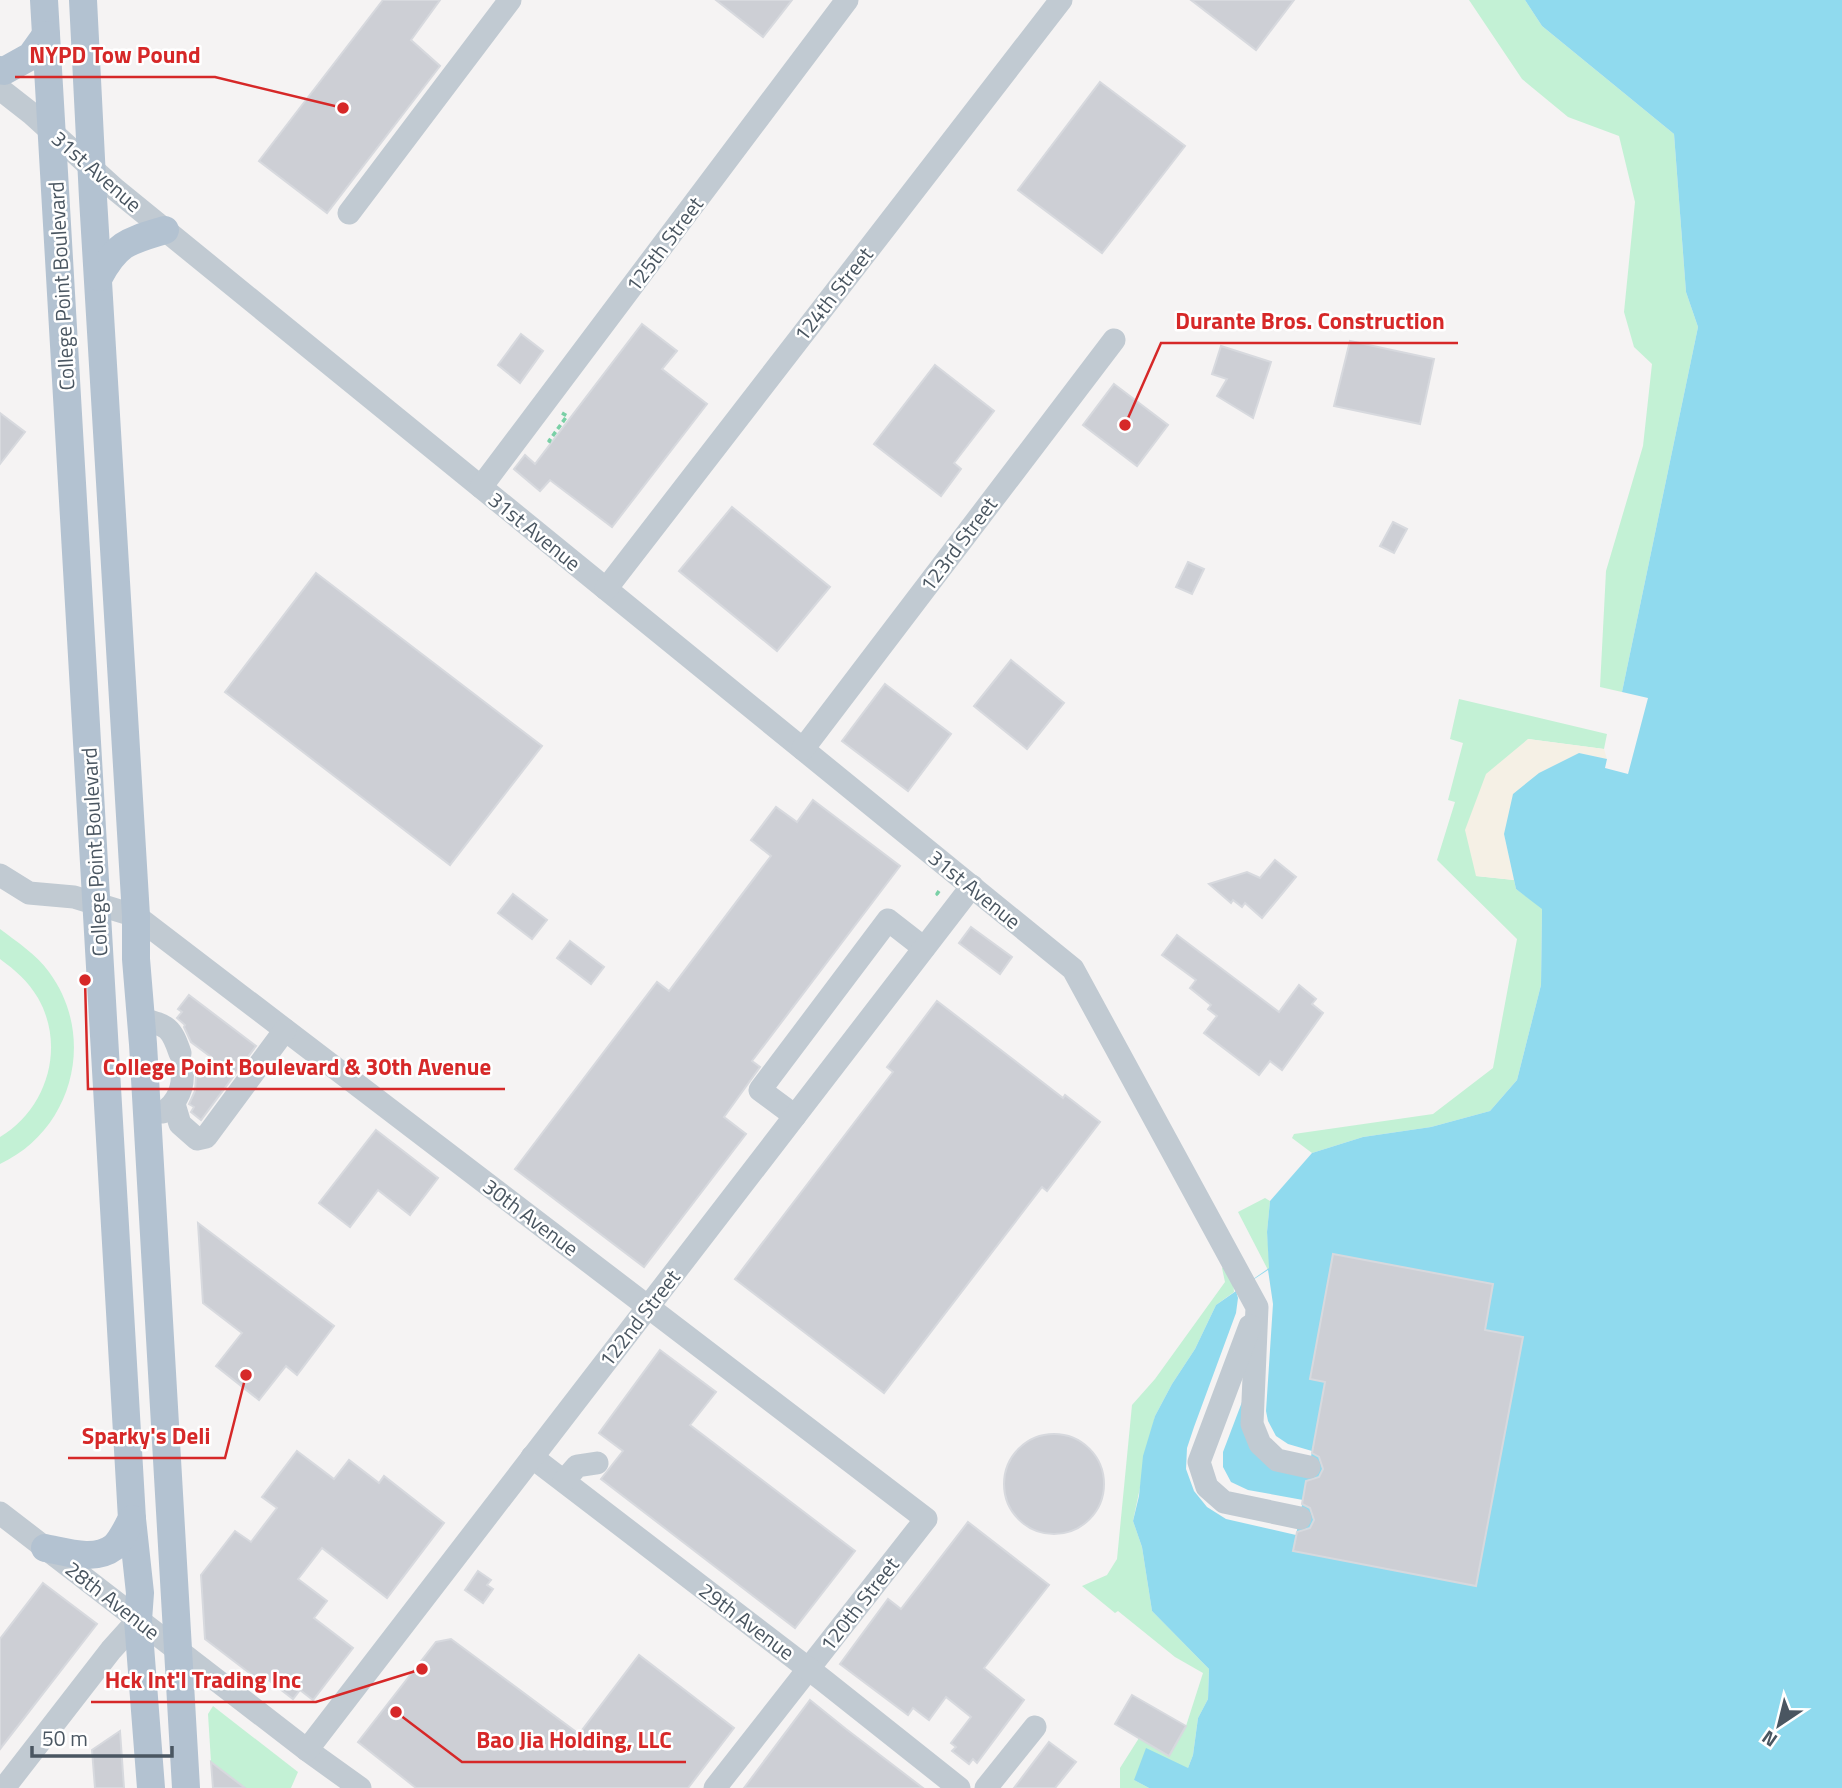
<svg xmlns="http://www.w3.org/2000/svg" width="1842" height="1788" viewBox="0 0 1842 1788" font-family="'Titillium Web',sans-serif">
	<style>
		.green { fill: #c3f1d5 }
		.sand { fill: #f5f0e5 }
		.water { fill: #90daee }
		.pier { fill: #f5f3f3 }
		.building { fill: #cdcfd5; stroke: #d7d9de; stroke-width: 2 }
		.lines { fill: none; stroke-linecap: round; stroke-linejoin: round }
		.path { stroke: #7ad0a6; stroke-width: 3.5; stroke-dasharray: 5 3.5; stroke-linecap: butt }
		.minor { stroke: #c1cad2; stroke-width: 23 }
		.major { stroke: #b3c2d1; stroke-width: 28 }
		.labels { text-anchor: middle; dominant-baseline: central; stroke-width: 5; stroke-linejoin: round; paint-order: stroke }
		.street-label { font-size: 21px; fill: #4a5661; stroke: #fff }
		.leader { fill: none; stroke: #d62828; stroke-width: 2.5 }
		.callout-dot { fill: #d62828; stroke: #fff; stroke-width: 2.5 }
		.callout-label { font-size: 23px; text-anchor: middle; font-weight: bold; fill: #d62828; stroke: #fff; stroke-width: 5; stroke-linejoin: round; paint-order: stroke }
	</style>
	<rect width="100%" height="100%" fill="#f5f3f3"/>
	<g class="green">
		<polygon points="1469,0 1525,0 1542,26 1674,134 1686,292 1698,327 1622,692 1600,687 1606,571 1643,446 1652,364 1634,347 1624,312 1635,202 1619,136 1568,117 1522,79"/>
		<polygon points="1459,699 1607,734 1604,749 1528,739 1476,876 1514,880 1516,889 1542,908 1541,985 1517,1080 1490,1111 1431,1127 1363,1137 1312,1153 1292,1138 1294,1134 1433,1114 1493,1068 1517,939 1437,860 1455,802 1448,800 1463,743 1450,739"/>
		<path d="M0 929C17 942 36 954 49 972 97 1037 73 1130 0 1164V1137C47 1109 66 1047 38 998 28 981 15 970 0 959Z"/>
		<polygon points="1265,1198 1270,1201 1267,1232 1270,1268 1268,1270 1238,1212"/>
		<polygon points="1225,1266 1233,1281 1234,1292 1216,1305 1195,1349 1172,1384 1155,1416 1133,1521 1142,1547 1152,1611 1209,1669 1208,1699 1198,1718 1193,1755 1188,1768 1134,1780 1149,1788 1120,1788 1120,1768 1139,1738 1169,1755 1186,1726 1203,1673 1175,1657 1118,1611 1115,1613 1082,1586 1107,1575 1117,1559 1132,1405 1155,1379 1225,1282 1222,1268"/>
		<polygon points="213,1706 298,1772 291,1788 245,1788 211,1762 208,1714"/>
	</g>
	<polygon class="sand" points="1528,739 1604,749 1607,759 1579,753 1504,834 1514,880 1476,876 1465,830 1486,774"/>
	<polygon class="water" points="1525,0 1842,0 1842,1788 1149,1788 1134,1780 1146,1748 1188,1768 1193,1755 1198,1718 1208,1699 1209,1669 1152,1611 1142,1547 1133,1521 1139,1496 1143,1456 1155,1416 1172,1384 1195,1349 1216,1305 1269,1268 1267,1232 1270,1201 1312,1153 1363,1137 1431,1127 1490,1111 1517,1080 1541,985 1542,909 1516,889 1504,834 1513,794 1539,773 1579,753 1607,759 1605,768 1628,774 1648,698 1622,692 1698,327 1686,292 1674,134 1542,26"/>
	<polygon class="pier" points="1268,1270 1273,1304 1266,1411 1268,1421 1276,1436 1288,1444 1312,1451 1308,1474 1280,1467 1242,1402 1223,1452 1223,1467 1231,1482 1248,1490 1303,1500 1296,1535 1226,1519 1207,1507 1194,1491 1186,1469 1187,1448 1194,1427 1236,1313 1238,1298 1236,1291"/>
	<g class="building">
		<polygon points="383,0 440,0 411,40 440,66 327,213 259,161"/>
		<polygon points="716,0 792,0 763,37"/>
		<polygon points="1191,0 1294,0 1256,50"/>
		<polygon points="1100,82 1185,146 1102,253 1018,190"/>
		<polygon points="642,324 677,351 662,369 707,404 612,527 550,480 540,491 514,469 525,455 535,464"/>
		<polygon points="521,334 543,351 520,383 498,365"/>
		<polygon points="1350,341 1434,359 1420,424 1334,406"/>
		<polygon points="1221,346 1271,362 1253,418 1217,396 1227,379 1212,374"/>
		<polygon points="935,365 994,411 954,463 961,469 941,496 874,444"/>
		<polygon points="1114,384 1168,425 1137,466 1083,425"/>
		<polygon points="0,413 25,432 0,464"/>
		<polygon points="732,507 830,587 777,651 679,571"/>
		<polygon points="1393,522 1407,529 1394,553 1380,546"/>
		<polygon points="1188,562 1204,569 1192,594 1176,587"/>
		<polygon points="316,573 542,746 450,865 225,692"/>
		<polygon points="1011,660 1064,703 1027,749 974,706"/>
		<polygon points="885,684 951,734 908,791 842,741"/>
		<polygon points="813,800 900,866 752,1061 760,1067 724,1117 746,1134 644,1267 515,1169 657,982 669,991 771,856 751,840 776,807 797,822"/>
		<polygon points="1275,860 1296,877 1262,918 1245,903 1242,907 1233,900 1231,903 1209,884 1247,872 1260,878"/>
		<polygon points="513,894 547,920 532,939 498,913"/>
		<polygon points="971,927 1012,957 1000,974 959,943"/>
		<polygon points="1177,935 1279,1012 1299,985 1316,999 1312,1004 1323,1013 1282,1070 1270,1061 1259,1075 1204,1033 1217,1016 1208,1009 1211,1005 1190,988 1196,980 1162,955"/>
		<polygon points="570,941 604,967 591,984 557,958"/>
		<polygon points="189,995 256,1046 201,1120 191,1112 194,1107 189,1104 195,1091 196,1076 211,1057 191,1042 184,1027 185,1025 177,1018 182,1012 178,1009"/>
		<polygon points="937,1001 1063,1098 1065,1095 1100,1122 1047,1191 1042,1187 884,1393 735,1279 893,1072 887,1067"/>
		<polygon points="376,1130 438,1178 410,1215 378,1190 350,1227 319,1203"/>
		<polygon points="198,1223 334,1326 297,1375 286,1366 259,1400 216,1366 242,1333 203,1303"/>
		<polygon points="1333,1254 1493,1284 1485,1330 1523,1337 1476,1586 1293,1551 1297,1532 1310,1528 1314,1520 1310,1508 1302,1504 1306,1481 1319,1477 1323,1469 1319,1457 1312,1453 1325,1382 1310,1379"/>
		<polygon points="660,1350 716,1392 690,1425 855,1551 795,1628 601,1479 623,1451 599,1433"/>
		<circle cx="1054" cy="1484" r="50"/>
		<polygon points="297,1451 334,1479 349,1460 379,1483 384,1476 444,1523 387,1598 322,1548 298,1579 327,1601 314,1618 353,1648 313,1700 300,1690 293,1699 267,1679 264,1684 205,1639 201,1575 235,1531 251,1542 277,1508 262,1497"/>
		<polygon points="968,1522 1049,1585 984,1668 1024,1700 977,1763 973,1759 969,1764 952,1751 956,1747 951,1743 971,1717 946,1697 929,1720 913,1708 908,1715 840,1664 888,1599 901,1609"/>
		<polygon points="478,1571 491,1580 487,1585 493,1589 483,1603 465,1590"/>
		<polygon points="43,1583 97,1624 0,1749 0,1639"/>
		<polygon points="451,1639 579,1734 639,1655 734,1728 688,1788 416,1788 358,1742 436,1642"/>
		<polygon points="1132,1695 1186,1726 1169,1756 1115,1724"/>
		<polygon points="810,1700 846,1729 923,1788 744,1788"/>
		<polygon points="120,1731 124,1788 95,1788 92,1750"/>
		<polygon points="1049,1742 1076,1762 1055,1788 1014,1788"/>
		<polygon points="211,1762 245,1788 213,1788"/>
	</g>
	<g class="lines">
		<g class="path">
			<polyline points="551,442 549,441 567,416 562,413"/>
			<polyline points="939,891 937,894 940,896"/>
		</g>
		<g class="minor">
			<polyline points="0,89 32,114 116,190 1073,969 1257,1307 1252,1424 1260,1444 1277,1460 1309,1467"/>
			<polyline points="349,213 510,0"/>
			<polyline points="481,487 847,0"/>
			<polyline points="606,589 1061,0"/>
			<polyline points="803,749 1114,340"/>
			<polyline points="0,875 29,893 74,897 136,916 926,1519 715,1788"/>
			<path d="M142 1019C168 1026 171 1027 180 1053"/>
			<polyline points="174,1104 180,1124 197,1139 206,1137 285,1030"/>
			<path d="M163 1112C178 1103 184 1086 182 1070"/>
			<polyline points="795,1116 760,1090 888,920 924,948"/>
			<polyline points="1250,1326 1199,1462 1207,1487 1224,1502 1300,1518"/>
			<polyline points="532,1457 823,1680 959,1788"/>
			<polyline points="564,1481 577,1466 597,1463"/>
			<polyline points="0,1513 307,1750 360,1788"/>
			<polyline points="307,1750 972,886"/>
			<polyline points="4,1788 111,1650 138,1620"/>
			<polyline points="986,1788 1035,1727"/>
		</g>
		<g class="major">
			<polyline points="44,0 132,1519 140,1593 138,1620 151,1788"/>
			<polyline points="83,0 93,198 136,916 136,959 143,1044 186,1788"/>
			<polyline points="0,70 4,71 31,56 46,35"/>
			<path d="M99 277C118 242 129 241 165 230"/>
			<path d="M45 1548C66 1552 95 1562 114 1547 122 1540 127 1527 132 1519"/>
		</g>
	</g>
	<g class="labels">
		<g class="street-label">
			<text transform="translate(97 171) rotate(41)">31st Avenue</text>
			<text transform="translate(664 244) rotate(-53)">125th Street</text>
			<text transform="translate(61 286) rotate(-93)">College Point Boulevard</text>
			<text transform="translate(833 294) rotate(-52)">124th Street</text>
			<text transform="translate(535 531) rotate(39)">31st Avenue</text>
			<text transform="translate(958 544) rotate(-53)">123rd Street</text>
			<text transform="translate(94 852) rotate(-93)">College Point Boulevard</text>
			<text transform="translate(975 889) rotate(39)">31st Avenue</text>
			<text transform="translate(531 1217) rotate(37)">30th Avenue</text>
			<text transform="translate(639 1318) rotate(-52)">122nd Street</text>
			<text transform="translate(113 1600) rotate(38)">28th Avenue</text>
			<text transform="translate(859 1604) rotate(-52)">120th Street</text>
			<text transform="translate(747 1621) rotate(37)">29th Avenue</text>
		</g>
	</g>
	<path class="leader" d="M343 108L215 77H15M1125 425L1161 343H1458M85 980L88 1089H505M246 1375L225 1458H68M422 1669L316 1702H91M396 1712L462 1762H686"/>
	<g class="callout-dot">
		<circle cx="343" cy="108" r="7"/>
		<circle cx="1125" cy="425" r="7"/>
		<circle cx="85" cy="980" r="7"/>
		<circle cx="246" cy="1375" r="7"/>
		<circle cx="422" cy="1669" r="7"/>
		<circle cx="396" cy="1712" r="7"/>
	</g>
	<g class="callout-label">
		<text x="115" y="63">NYPD Tow Pound</text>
		<text x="1310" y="329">Durante Bros. Construction</text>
		<text x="297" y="1075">College Point Boulevard &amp; 30th Avenue</text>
		<text x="146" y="1444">Sparky's Deli</text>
		<text x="203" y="1688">Hck Int'l Trading Inc</text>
		<text x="574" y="1748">Bao Jia Holding, LLC</text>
	</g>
	<g transform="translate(1779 1725) rotate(215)" stroke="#ffffff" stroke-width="5" paint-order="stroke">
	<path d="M0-5L12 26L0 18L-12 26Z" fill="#4a5661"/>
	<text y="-10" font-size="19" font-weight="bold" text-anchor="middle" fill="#4a5661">N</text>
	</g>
	<path d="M32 1746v10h140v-10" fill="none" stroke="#4a5661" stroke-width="3.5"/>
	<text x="42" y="1746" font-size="21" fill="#4a5661" stroke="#ffffff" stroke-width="5" paint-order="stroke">50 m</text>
</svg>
